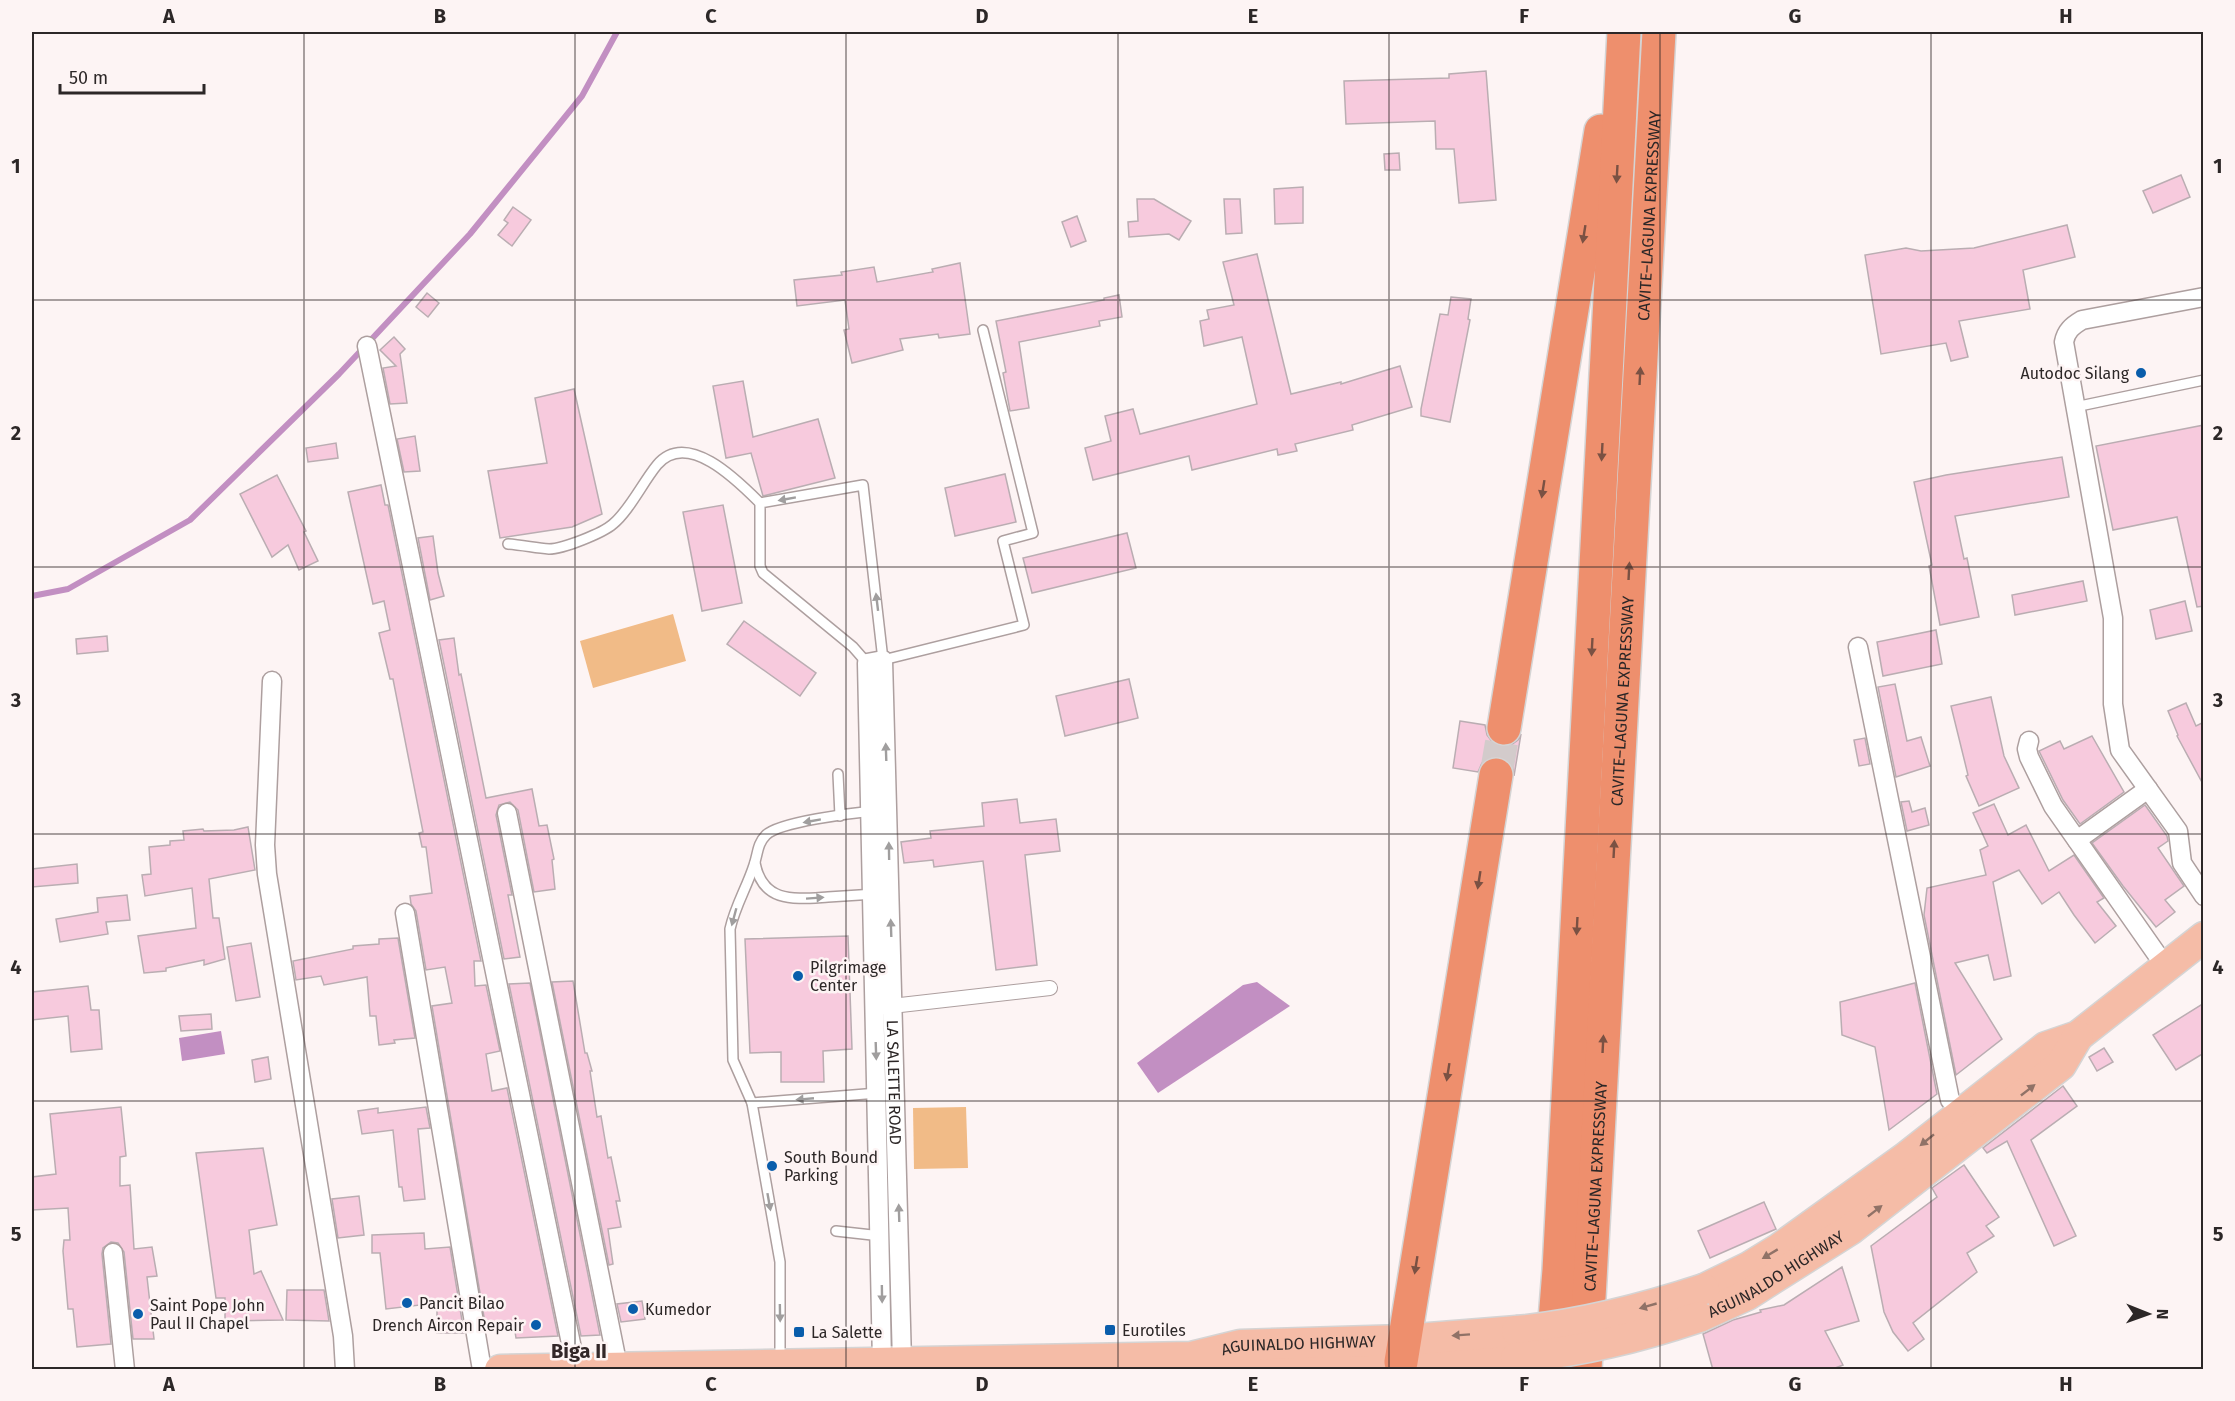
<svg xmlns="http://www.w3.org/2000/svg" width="2235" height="1401" viewBox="0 0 2235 1401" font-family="'Fira Sans',sans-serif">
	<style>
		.green { fill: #f1bb87 }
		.water { fill: #c28fc2 }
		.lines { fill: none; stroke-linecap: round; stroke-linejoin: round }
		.stream { stroke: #c28fc2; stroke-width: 6 }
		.building { fill: #f7cadd; stroke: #baadb2; stroke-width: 1.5 }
		.motorway-tunnel { stroke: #d3cbcb; stroke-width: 33; stroke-dasharray: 33 16; stroke-linecap: butt }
		.service-casing { stroke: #ad9f9f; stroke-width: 12 }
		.pedestrian-casing { stroke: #ad9f9f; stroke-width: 16 }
		.minor-casing { stroke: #ad9f9f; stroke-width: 21 }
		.primary-casing { stroke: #d5d4d4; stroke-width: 33 }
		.motorway-casing { stroke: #d5d4d4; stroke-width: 36 }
		.service { stroke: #fff; stroke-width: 9 }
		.pedestrian { stroke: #fff; stroke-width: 14 }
		.minor { stroke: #fff; stroke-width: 18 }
		.primary { stroke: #f5bca7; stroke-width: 30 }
		.motorway { stroke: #ee8f6d; stroke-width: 33 }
		.primary-bridge-casing { stroke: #d5d4d4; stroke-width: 33; stroke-linecap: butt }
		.primary-bridge { stroke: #f5bca7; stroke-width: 30 }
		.oneway { fill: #7a5143 }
		.oneway2 { fill: #a09e9e }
		.oneway3 { fill: #907267 }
		.grid { fill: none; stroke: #2c2727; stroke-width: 1.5; stroke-opacity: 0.55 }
		.poi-dot { fill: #095dab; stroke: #fdf4f4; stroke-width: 2 }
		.labels { text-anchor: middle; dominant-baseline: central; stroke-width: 5; stroke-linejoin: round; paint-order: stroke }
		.street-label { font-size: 16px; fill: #2c2727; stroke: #fdf4f4 }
		.poi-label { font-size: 16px; fill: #2c2727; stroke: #fdf4f4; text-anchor: start }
		.quarter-label { font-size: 20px; font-weight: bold; fill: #322728; stroke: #fdf4f4 }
		.neatline { fill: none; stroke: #2c2727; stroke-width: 2 }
		.grid-label { font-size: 20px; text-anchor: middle; font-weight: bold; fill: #2c2727 }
	</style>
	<rect width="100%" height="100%" fill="#fdf4f4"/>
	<g class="green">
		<polygon points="673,614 686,661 593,688 580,641"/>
		<polygon points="966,1107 968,1168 914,1169 913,1108"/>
	</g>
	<g class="water">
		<polygon points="1257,982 1290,1006 1158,1093 1137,1063 1243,985"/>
		<polygon points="221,1031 225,1054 182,1061 179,1038"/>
	</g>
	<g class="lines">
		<polyline class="stream" points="32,596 68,589 190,520 339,374 470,234 582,96 617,32"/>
	</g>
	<g class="building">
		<polygon points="1486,71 1496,200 1459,203 1454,149 1436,149 1435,121 1346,124 1344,81 1449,78 1449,74"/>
		<polygon points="1399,153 1400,170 1385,170 1384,154"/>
		<polygon points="2181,175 2190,197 2153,213 2143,191"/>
		<polygon points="1303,187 1303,223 1275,224 1274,189"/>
		<polygon points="1137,199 1154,199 1191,221 1179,240 1169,234 1129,237 1128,222 1138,221"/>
		<polygon points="1224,199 1240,199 1242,233 1226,234"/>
		<polygon points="513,207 531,220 512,246 498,235 508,223 504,220"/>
		<polygon points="1077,216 1086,241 1071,247 1062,222"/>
		<polygon points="2067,225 2075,257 2023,270 2030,309 1959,321 1968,357 1951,361 1946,343 1881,354 1865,255 1906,248 1921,251 1974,248"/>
		<polygon points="1257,254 1291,394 1341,382 1341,384 1400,366 1412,407 1352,425 1353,430 1295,444 1297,451 1278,455 1277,449 1192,470 1189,456 1093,480 1085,448 1111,441 1105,416 1133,409 1140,434 1257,404 1242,337 1204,346 1200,321 1209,319 1207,310 1234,305 1223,262"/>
		<polygon points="960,263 970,334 939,338 938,334 900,339 903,350 852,363 844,330 849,329 845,300 797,306 794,280 842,275 841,272 874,267 877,282 933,272 932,269"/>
		<polygon points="427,293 439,303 428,317 416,307"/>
		<polygon points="1119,295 1122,317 1099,321 1100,326 1019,342 1029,408 1010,411 1003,373 1006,372 996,321 1104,300 1104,298"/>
		<polygon points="1451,297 1471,299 1468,319 1470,320 1450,422 1421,416 1421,409 1440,314 1448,315"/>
		<polygon points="394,337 405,349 400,354 407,403 390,404 383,368 396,366 380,350"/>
		<polygon points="743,381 753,437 818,419 835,478 763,496 751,453 726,458 713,386"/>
		<polygon points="574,389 602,514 572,527 500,538 488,471 547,463 535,398"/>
		<polygon points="2204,425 2204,606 2197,607 2177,517 2113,530 2096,446"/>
		<polygon points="415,436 420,471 404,472 397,439"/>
		<polygon points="336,443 338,458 308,462 306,448"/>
		<polygon points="2062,457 2069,497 1955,516 1964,559 1967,558 1979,617 1940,625 1929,566 1932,565 1914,482 1946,475"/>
		<polygon points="1005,474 1016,522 955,536 945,488"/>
		<polygon points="277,475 306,531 304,532 318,561 299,570 288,545 272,557 240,494"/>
		<polygon points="381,485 385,505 388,505 481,961 474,961 475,986 486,985 500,1051 486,1054 492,1091 507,1088 558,1336 516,1338 514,1325 486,1329 432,1006 452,1003 445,967 426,970 416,911 411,904 410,896 432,893 426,847 422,847 419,833 423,832 393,679 390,679 379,633 390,630 384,601 373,604 348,492"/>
		<polygon points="723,505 742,603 702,611 683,512"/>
		<polygon points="1127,533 1136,568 1032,593 1023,558"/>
		<polygon points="433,536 438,573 444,596 430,600 418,538"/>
		<polygon points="2083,581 2087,601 2015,615 2012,595"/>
		<polygon points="2185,601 2192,631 2156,639 2150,610"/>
		<polygon points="744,621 816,673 800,696 727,644"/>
		<polygon points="1936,630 1942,664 1883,676 1877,642"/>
		<polygon points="107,636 108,651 77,654 76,639"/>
		<polygon points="454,638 459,675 461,674 486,798 532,789 539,826 547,825 554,859 552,860 555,889 534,892 518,810 510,802 499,805 496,815 512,895 508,895 520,957 504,959 439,640"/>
		<polygon points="1129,679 1138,718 1065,736 1056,696"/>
		<polygon points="1895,684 1907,741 1921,737 1930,766 1896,777 1878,687"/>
		<polygon points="1991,697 2004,756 2019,788 1979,806 1966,776 1968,775 1951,706"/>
		<polygon points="2186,703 2196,726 2204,722 2204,786 2177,736 2178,735 2168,711"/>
		<polygon points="1460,721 1485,725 1487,735 1493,743 1500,746 1511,745 1518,740 1521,734 1514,776 1513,768 1508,761 1498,756 1490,757 1482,763 1478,772 1453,768"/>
		<polygon points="2092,736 2124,792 2080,824 2063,800 2039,751 2060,741 2064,749"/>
		<polygon points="1865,738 1870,764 1859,766 1854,740"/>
		<polygon points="1017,799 1020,823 1056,819 1060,851 1025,855 1037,965 996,970 983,861 934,867 933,860 904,863 901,842 931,838 930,831 984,826 982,803"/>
		<polygon points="1909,801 1912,812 1925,808 1929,825 1907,831 1901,802"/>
		<polygon points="1994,804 2008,835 2026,825 2049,871 2074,855 2104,898 2097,902 2116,926 2095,943 2074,915 2059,892 2042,904 2019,870 1993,882 2011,976 1994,980 1988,955 1955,963 2002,1039 1956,1075 1924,915 1927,888 1986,875 1980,850 1988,846 1973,813"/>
		<polygon points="2145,805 2167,836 2168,841 2158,848 2184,886 2165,900 2175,912 2156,927 2123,886 2092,843"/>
		<polygon points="248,827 255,870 209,879 213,918 219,918 225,959 204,965 204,960 166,968 166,971 144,973 138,936 196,928 192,888 145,896 142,875 151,874 149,847 170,845 170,841 184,840 183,831 203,829 204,831 234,830"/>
		<polygon points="77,864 78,883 32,887 32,869"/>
		<polygon points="127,895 130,920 106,922 108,934 60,942 56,919 98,912 97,898"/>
		<polygon points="848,936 852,1049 823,1051 824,1082 781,1082 781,1052 750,1053 745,939"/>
		<polygon points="398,938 415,1038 394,1040 395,1043 379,1045 376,1016 370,1016 367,977 324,985 321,976 296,980 293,961 353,949 353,946 379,944 379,939"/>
		<polygon points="251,943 260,997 236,1001 227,947"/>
		<polygon points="573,981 585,1053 587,1053 592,1071 590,1071 597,1117 601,1116 608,1158 611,1157 620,1201 616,1201 621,1227 608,1229 613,1264 609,1265 552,982"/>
		<polygon points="530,983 600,1335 581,1336 509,984"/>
		<polygon points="1915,983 1937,1094 1889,1130 1875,1047 1842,1035 1840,1002"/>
		<polygon points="88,986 91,1010 99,1010 102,1049 71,1052 68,1016 32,1020 32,992"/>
		<polygon points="2204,1003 2204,1053 2176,1070 2153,1035"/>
		<polygon points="211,1014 212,1029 181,1031 179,1016"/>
		<polygon points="2104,1048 2113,1062 2097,1071 2089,1057"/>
		<polygon points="268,1057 271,1079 255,1082 252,1060"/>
		<polygon points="2063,1086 2077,1106 2031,1140 2076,1236 2054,1246 2007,1141 1987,1153 1983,1148"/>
		<polygon points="121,1107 126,1156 120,1157 120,1186 130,1185 134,1249 152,1247 157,1276 147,1277 154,1339 133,1339 124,1252 118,1243 111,1242 103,1248 102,1254 111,1344 77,1347 73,1309 68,1309 63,1251 64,1240 70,1240 68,1208 32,1210 32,1177 56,1174 50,1114"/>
		<polygon points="426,1107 430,1128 418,1129 425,1199 404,1201 402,1187 399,1187 393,1130 362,1134 358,1111 378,1108 378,1113"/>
		<polygon points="263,1148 277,1225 249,1230 254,1274 261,1271 283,1320 225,1321 225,1298 216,1298 196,1153"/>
		<polygon points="1964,1165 1999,1217 1986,1226 1994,1236 1967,1253 1977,1272 1913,1323 1924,1339 1908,1351 1893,1332 1884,1312 1871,1246 1937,1197 1932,1188"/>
		<polygon points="359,1196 364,1235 338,1238 332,1199"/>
		<polygon points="1764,1202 1776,1229 1710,1258 1698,1231"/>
		<polygon points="424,1233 425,1249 450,1247 464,1333 437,1333 437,1303 386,1309 380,1253 372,1253 372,1235"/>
		<polygon points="1842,1267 1859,1321 1825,1331 1843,1365 1830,1370 1713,1370 1703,1334 1733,1320 1761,1312 1760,1310 1784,1305"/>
		<polygon points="287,1290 324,1290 329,1321 286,1320"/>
		<polygon points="642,1301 645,1319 621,1322 617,1304"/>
	</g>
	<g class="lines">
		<polyline class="motorway-tunnel" points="1496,775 1504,728"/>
		<g class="service-casing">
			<g id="service">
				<polyline points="2075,407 2204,380"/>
				<path d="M508 544C522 545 536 548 549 549 563 549 603 533 613 524 629 511 643 482 657 465 687 429 738 481 760 503"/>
				<polyline points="867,663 853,647 763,573 760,566 760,503 863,485 883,660 1024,625 1003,541 1033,533 983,330"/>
				<polyline points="838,774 840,816"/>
				<path d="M755 863C763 904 795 899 828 897 843 896 859 895 875 894"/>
				<polyline points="752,1103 878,1093"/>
				<polyline points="836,1231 881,1236"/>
				<path d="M780 1360V1262L752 1103 733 1060 730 929C735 906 747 887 754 865 758 854 757 844 766 835 779 822 852 813 873 811"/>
			</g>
		</g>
		<g class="pedestrian-casing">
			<polyline id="pedestrian" points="883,1007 1050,988"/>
		</g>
		<g class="minor-casing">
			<g id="minor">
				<path d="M2204 297 2082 320C2072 326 2066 331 2064 342L2113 618V704L2120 750 2178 831 2182 863 2204 896"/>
				<polyline points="367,346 576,1368"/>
				<polyline points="1858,647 1950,1100 1962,1112"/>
				<polyline points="272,681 265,845 267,874 343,1336 345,1370"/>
				<polyline points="2029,741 2027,749 2029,757 2053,806 2165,966"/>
				<polyline points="507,813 618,1367"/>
				<polyline points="2077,840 2148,789"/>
				<polyline points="405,913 482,1370"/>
				<polyline points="113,1253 125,1370"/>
				<path id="s1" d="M882 1362 867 663 883 660 902 1362"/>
			</g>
		</g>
		<g class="primary-casing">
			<g id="primary">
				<polyline points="1704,1289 1749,1267 1780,1248 1905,1158 2046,1047 2078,1036 2204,937"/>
				<path id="s2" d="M1699 1317 1747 1295 1851 1229 2061 1065 2078 1036"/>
				<polyline points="1200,1359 1240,1367 1516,1358"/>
				<path id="s3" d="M500 1370 1191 1357 1240 1345 1404 1340 1517 1331"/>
			</g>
		</g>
		<g class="motorway-casing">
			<g id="motorway">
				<polyline points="1504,728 1601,131"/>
				<polyline points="1401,1362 1496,775"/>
				<polyline points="1551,1370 1559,1270 1624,32"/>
				<path id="s4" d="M1585 1370 1659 32"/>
			</g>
		</g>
		<use href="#service" class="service"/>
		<use href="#pedestrian" class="pedestrian"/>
		<use href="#minor" class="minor"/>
		<use href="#primary" class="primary"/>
		<use href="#motorway" class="motorway"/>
		<g class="primary-bridge-casing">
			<g id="primary-bridge">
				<path d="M1517 1331C1582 1325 1643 1309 1704 1289"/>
				<path d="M1516 1358C1583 1351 1636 1338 1699 1317"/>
			</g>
		</g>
		<use href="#primary-bridge" class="primary-bridge"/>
	</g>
	<defs><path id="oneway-solid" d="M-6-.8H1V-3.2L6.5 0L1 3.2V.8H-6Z" transform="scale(1.5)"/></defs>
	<g class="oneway">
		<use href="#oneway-solid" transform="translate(1617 174) rotate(93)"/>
		<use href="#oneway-solid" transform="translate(1584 234) rotate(99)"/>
		<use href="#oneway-solid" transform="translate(1640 376) rotate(-87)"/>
		<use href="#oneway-solid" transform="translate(1602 452) rotate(93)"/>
		<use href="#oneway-solid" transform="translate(1543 489) rotate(99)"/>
		<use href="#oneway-solid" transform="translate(1629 571) rotate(-87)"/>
		<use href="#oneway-solid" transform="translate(1592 647) rotate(93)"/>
		<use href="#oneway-solid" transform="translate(1614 849) rotate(-87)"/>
		<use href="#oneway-solid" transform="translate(1479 880) rotate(99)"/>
		<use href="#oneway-solid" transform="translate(1577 926) rotate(93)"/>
		<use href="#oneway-solid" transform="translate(1603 1044) rotate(-87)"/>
		<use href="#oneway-solid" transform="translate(1448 1072) rotate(99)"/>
		<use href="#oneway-solid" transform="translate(1416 1265) rotate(99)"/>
	</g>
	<g class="oneway2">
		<use href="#oneway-solid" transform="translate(787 499) rotate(170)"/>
		<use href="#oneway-solid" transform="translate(877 602) rotate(-97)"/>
		<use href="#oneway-solid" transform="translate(886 752) rotate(-92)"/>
		<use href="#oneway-solid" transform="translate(812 821) rotate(170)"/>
		<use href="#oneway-solid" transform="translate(889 851) rotate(-91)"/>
		<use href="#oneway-solid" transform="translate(815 898) rotate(-4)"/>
		<use href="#oneway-solid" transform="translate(734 917) rotate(105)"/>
		<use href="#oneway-solid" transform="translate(891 928) rotate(-92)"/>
		<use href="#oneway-solid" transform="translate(876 1051) rotate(88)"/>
		<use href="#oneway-solid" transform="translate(805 1099) rotate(175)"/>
		<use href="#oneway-solid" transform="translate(769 1202) rotate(80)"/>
		<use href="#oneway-solid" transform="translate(899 1213) rotate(-92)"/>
		<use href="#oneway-solid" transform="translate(882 1294) rotate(89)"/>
		<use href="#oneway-solid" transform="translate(780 1313) rotate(89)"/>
	</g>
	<g class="oneway3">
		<use href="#oneway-solid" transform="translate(2028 1090) rotate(-38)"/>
		<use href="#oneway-solid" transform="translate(1927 1140) rotate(141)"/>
		<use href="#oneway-solid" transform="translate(1875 1211) rotate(-38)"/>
		<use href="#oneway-solid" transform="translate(1770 1254) rotate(149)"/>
		<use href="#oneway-solid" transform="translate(1648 1306) rotate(164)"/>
		<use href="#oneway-solid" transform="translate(1461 1335) rotate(176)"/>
	</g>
	<path class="grid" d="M304 32V1370M575 32V1370M846 32V1370M1118 32V1370M1389 32V1370M1660 32V1370M1931 32V1370M32 300H2204M32 567H2204M32 834H2204M32 1101H2204"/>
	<g class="poi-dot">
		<circle cx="2141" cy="373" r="6"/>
		<circle cx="798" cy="976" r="6"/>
		<circle cx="772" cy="1166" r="6"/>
		<circle cx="407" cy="1303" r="6"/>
		<circle cx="633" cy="1309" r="6"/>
		<circle cx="138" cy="1314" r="6"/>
		<circle cx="536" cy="1325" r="6"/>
		<rect x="1104" y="1324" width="12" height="12" rx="3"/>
		<rect x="793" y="1326" width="12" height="12" rx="3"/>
	</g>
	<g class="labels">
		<g class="street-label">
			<text stroke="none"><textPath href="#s4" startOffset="1156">CAVITE–LAGUNA EXPRESSWAY</textPath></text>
			<text stroke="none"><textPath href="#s4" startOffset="670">CAVITE–LAGUNA EXPRESSWAY</textPath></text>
			<text stroke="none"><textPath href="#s1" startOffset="1138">LA SALETTE ROAD</textPath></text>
			<text stroke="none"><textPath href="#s4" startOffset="184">CAVITE–LAGUNA EXPRESSWAY</textPath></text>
			<text stroke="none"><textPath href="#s2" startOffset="88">AGUINALDO HIGHWAY</textPath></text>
			<text stroke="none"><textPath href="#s3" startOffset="800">AGUINALDO HIGHWAY</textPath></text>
		</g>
		<g class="poi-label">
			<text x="2129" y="373" text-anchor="end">Autodoc Silang</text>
			<text x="810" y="967">Pilgrimage<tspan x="810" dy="18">Center</tspan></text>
			<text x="784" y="1157">South Bound<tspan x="784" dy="18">Parking</tspan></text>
			<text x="419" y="1303">Pancit Bilao</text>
			<text x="150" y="1305">Saint Pope John<tspan x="150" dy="18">Paul II Chapel</tspan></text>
			<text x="645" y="1309">Kumedor</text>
			<text x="524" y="1325" text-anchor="end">Drench Aircon Repair</text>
			<text x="1122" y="1330">Eurotiles</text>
			<text x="811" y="1332">La Salette</text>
		</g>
		<g class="quarter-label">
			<text x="579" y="1351">Biga II</text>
		</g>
	</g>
	<rect width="2235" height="1401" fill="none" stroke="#fdf4f4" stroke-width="66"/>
	<g transform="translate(2148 1314) rotate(91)" stroke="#fdf4f4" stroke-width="4.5" paint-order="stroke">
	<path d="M0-4.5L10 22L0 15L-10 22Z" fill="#2c2727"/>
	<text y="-9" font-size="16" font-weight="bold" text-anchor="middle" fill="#2c2727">N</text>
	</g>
	<path d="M60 84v9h144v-9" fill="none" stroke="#2c2727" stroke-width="3"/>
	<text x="69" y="84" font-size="18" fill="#2c2727" stroke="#fdf4f4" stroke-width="4.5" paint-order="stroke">50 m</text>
	<rect x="33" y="33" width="2169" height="1335" class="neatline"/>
	<g class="grid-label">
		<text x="169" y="23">A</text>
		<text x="440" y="23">B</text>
		<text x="711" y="23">C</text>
		<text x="982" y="23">D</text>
		<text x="1253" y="23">E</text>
		<text x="1524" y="23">F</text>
		<text x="1795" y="23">G</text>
		<text x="2066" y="23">H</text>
		<text x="16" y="173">1</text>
		<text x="2218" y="173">1</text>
		<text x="16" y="440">2</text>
		<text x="2218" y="440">2</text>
		<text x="16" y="707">3</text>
		<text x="2218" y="707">3</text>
		<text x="16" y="974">4</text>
		<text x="2218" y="974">4</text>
		<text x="16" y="1241">5</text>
		<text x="2218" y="1241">5</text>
		<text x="169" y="1391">A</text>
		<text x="440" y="1391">B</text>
		<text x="711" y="1391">C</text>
		<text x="982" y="1391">D</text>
		<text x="1253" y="1391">E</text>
		<text x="1524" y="1391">F</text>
		<text x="1795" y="1391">G</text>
		<text x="2066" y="1391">H</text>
	</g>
</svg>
